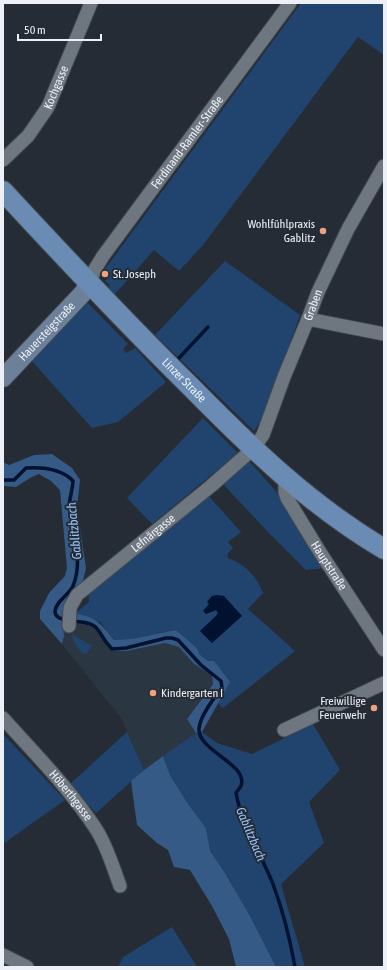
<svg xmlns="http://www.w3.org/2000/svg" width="387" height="970" viewBox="0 0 387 970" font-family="'Asap Condensed',sans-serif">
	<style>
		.built { fill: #2b3643 }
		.green { fill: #20446d; fill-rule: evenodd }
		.forest { fill: #355a86 }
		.water { fill: #001230 }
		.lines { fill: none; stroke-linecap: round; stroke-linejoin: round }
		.stream { stroke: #001230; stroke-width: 3.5 }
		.street-casing { stroke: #444a51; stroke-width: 15 }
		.secondary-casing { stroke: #444a51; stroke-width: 20 }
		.primary-casing { stroke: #444a51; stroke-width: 22 }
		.street { stroke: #6e7680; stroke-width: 13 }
		.secondary { stroke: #6c809a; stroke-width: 18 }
		.primary { stroke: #698bb4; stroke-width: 20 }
		.poi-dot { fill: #f2a17e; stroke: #252c35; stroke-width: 1.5 }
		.labels { text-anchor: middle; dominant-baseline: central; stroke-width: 4; stroke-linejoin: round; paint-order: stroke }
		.street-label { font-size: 12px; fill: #edf1f7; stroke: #252c35 }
		.poi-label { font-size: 12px; fill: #edf1f7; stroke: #252c35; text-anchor: end }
		.water-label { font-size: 13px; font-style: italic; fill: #96c3fa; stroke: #252c35 }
	</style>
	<rect width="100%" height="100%" fill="#252c35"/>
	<polygon class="built" points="63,622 91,625 98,632 106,645 112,651 127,651 165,643 179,647 194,664 212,675 213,683 187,719 196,733 144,770 121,718 62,644 64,636"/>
	<g class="green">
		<polygon points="301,3 384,3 384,55 358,37 203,245 179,271 154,250 115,294 108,287 110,285 105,281 111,275 105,269"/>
		<polygon points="225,261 300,315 273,393 261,421 254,431 155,335"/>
		<polygon points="84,303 88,303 128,344 123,349 126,353 135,348 166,382 118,422 92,428 31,360"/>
		<polygon points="203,418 238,453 152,524 127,498"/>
		<polygon points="249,461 275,490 305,541 320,560 324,568 306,570 267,531 223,484"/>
		<path d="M206 493 241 532 228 542 233 548C230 551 226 554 228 558 244 564 257 576 263 593L248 609 295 651 223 708 218 703 229 682 208 661 198 654 197 648 176 630 131 639 114 640 100 622 74 614 89 602 88 589ZM209 604 242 615 200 631 216 616 218 613 216 610 206 614 204 611Z"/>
		<path d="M72 634 92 646 85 655C78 648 73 644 72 634Z"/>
		<polygon points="313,724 340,770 309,802 324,843 281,884 305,967 276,967 250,916 225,873 210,851 206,828 188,804 170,775 163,756 196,733 202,732 217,743 252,754"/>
		<polygon points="127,732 144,770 96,813 70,784"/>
		<polygon points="3,734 65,800 3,844"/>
		<polygon points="172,927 197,967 118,967 123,957"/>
	</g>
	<g class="forest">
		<polygon points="52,454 72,468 80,480 77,507 86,568 83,581 71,594 63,622 64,636 62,644 40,619 40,611 49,593 65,576 67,568 60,490 51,481 39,474 30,478 16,487 3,486 3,462 9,465 34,455"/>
		<path d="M74 614C95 615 102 625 114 640L131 639 176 630 197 648 199 654 208 661H214L230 682 202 732 196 733 187 719 213 684 212 675 194 664 179 647 165 643 127 651H112C104 644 101 630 91 625 86 623 79 623 74 623Z"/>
		<polygon points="163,756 170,775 188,804 206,828 210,851 225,873 250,916 276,967 236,967 229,939 212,906 190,870 174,867 168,850 157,843 137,825 131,781 144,770"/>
	</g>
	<polygon class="water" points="217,595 224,596 242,616 212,643 200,631 216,616 218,613 216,610 206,614 203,611 209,604 207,602 212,596"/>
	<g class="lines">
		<g class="stream">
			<polyline points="179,358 208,327"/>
			<path d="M3 480H14L26 468C42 467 61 468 73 481 72 497 65 506 73 521 75 545 82 564 73 586 69 595 56 601 55 611 55 618 62 619 66 620"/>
			<path d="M72 621C105 623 94 631 112 649L126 648 166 638H172L178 640 201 665 221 681 222 688C214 697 200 717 199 728 197 751 249 764 241 786 240 788 237 791 236 793 242 826 261 854 273 884 283 911 290 939 295 967"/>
		</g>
		<g class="street-casing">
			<g id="street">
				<path id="s1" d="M3 160 28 136 48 107 91 3"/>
				<path id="s2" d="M89 284 95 269 103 256 290 3"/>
				<polyline points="308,319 384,334"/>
				<path id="s3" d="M285 478V492L287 498 318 549 384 650"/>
				<path id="s4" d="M69 626 70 608 77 595 211 486 253 449 263 435 284 377 308 319 318 292 348 229 384 166"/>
				<path id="s5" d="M3 718C35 754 70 789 96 829 107 846 113 867 120 886"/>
				<polyline points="284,730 384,683"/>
				<polyline points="3,955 27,967"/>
			</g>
		</g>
		<g class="secondary-casing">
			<g id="secondary">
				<path id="s6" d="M3 378 83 293 89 284"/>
			</g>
		</g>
		<g class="primary-casing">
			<g id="primary">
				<path id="s7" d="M3 191C65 258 127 324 192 388 252 449 310 505 384 549"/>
			</g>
		</g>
		<use href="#street" class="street"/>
		<use href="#secondary" class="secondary"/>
		<use href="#primary" class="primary"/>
	</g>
	<g class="poi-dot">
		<circle cx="323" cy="231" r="4"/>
		<circle cx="105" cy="274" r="4"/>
		<circle cx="153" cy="693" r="4"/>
		<circle cx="374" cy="708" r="4"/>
	</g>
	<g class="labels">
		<g class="street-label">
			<text stroke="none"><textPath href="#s1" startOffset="91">Kochgasse</textPath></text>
			<text stroke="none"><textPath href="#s2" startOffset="173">Ferdinand-Ramler-Straße</textPath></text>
			<text stroke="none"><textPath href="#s4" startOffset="418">Graben</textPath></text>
			<text stroke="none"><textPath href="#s6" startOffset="64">Hauersteigstraße</textPath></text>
			<text stroke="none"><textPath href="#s7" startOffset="262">Linzer Straße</textPath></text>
			<text stroke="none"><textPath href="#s4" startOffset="131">Lefnärgasse</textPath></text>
			<text stroke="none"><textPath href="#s3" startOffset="100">Hauptstraße</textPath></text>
			<text stroke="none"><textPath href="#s5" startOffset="103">Höberthgasse</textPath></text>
		</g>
		<g class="poi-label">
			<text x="315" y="224">Wohlfühlpraxis<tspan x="315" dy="14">Gablitz</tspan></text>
			<text x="113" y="274" text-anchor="start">St. Joseph</text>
			<text x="161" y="693" text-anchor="start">Kindergarten I</text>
			<text x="366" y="701">Freiwillige<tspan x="366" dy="14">Feuerwehr</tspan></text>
		</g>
		<g class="water-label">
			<text transform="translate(74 531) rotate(-96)">Gablitzbach</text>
			<text transform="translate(251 834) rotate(67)">Gablitzbach</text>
		</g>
	</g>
	<rect width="387" height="970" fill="none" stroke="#edf1f7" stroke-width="8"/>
	<path d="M18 34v6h83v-6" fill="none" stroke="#edf1f7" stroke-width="2"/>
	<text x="24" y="34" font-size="12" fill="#edf1f7" stroke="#252c35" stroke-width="3" paint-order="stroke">50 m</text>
</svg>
